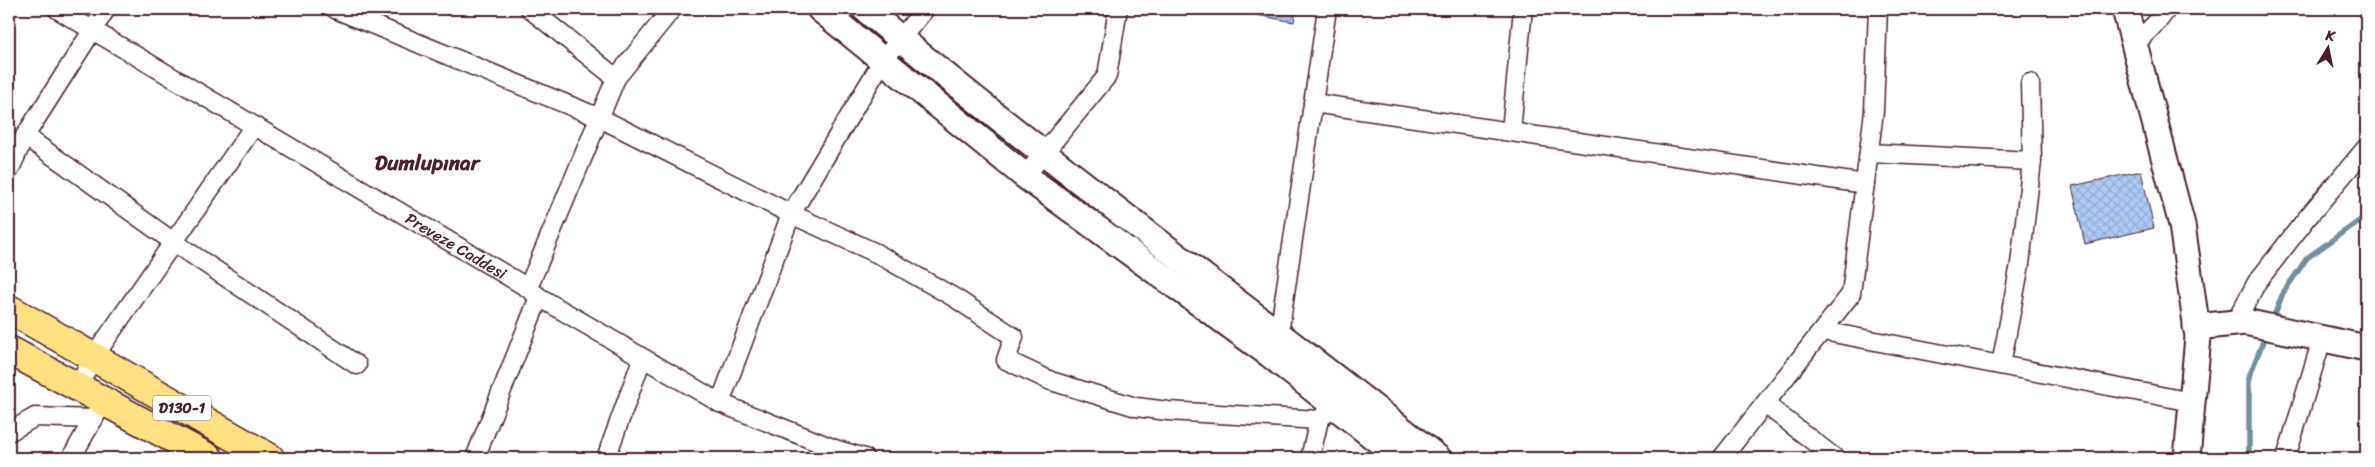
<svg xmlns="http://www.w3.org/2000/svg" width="2375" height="467" viewBox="0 0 2375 467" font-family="Sriracha,sans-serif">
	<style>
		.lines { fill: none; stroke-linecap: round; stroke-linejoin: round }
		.stream { stroke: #718f9d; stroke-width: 5.5 }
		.building { fill: url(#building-cross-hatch); stroke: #4a1f2b }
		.minor-casing { stroke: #4a1f2b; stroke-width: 21 }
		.secondary-casing { stroke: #4a1f2b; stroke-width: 29 }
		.trunk-casing { stroke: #4a1f2b; stroke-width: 31 }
		.minor { stroke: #fff; stroke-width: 18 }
		.secondary { stroke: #fff; stroke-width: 25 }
		.trunk { stroke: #ffdf80; stroke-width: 28 }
		.labels { text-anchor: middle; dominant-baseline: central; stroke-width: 4; stroke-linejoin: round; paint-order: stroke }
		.shield { fill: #fff; stroke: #80626b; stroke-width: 1 }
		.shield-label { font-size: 15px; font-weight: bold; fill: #4a1f2b }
		.street-label { font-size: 16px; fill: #4a1f2b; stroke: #fff }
		.district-label { font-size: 21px; font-weight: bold; fill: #4a1f2b; stroke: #fff }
	</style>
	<defs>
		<pattern id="building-cross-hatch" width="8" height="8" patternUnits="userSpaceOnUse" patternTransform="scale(1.25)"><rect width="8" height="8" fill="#adc8f5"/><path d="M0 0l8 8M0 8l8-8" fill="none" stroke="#96abd2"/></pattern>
	</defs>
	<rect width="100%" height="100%" fill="#fff"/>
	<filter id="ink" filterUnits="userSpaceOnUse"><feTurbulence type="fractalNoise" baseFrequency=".02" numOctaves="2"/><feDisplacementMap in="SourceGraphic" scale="10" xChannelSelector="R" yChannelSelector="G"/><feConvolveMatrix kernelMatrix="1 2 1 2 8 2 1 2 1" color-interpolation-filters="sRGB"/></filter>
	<g filter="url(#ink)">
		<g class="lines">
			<g class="stream">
				<polyline points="2272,321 2283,293 2307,258 2366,216"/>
				<polyline points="2249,458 2249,377 2266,334"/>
			</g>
		</g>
		<g class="building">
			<polygon points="1224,9 1296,9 1294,22"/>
			<polygon points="2141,171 2154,228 2085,244 2072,186"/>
		</g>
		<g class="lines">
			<g class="minor-casing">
				<g id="minor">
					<path id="s1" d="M57 9 528 288 539 297 720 403 835 449 865 458"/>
					<polyline points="335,9 600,118 791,214 876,253 955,298 1014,337 1006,360 1051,381 1136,407 1168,411 1319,420"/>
					<polyline points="530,9 616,78"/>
					<polyline points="2134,45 2158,21 2167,9"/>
					<polyline points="1313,103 1865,184"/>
					<polyline points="1511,131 1523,9"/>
					<polyline points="25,136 175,243 357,365"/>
					<polyline points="1869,153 2032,161"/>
					<polyline points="9,171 25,136 106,9"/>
					<polyline points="1025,176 1107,76 1118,9"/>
					<polyline points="528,288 616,78 672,9"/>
					<polyline points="2235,323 2257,282 2307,218 2366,148"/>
					<polyline points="1823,331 2192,402"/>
					<polyline points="1276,341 1279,334 1327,9"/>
					<polyline points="2001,365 2020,264 2032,161 2030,83"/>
					<polyline points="77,388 93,358 254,126"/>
					<polyline points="720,403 791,214 883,60 925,9"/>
					<polyline points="1765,404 1835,458"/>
					<polyline points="9,432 35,417 94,419"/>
					<polyline points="71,458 98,411"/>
					<polyline points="475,458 539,297"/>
					<polyline points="606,458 642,359"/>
					<polyline points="1310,458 1319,420 1326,413"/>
					<polyline points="1722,458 1851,294 1874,111 1878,9"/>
					<polyline points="2286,458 2319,349"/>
				</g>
			</g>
			<g class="secondary-casing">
				<g id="secondary">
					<polyline points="820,9 1025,176 1269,354 1400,458"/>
					<path d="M865 9C1051 165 1248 307 1438 458"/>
					<polyline points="2125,9 2182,225 2198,337 2187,458"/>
					<polyline points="2196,327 2245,322 2366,348"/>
				</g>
			</g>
			<g class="trunk-casing">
				<g id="trunk">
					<polyline points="9,309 270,458"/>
					<polyline points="9,350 209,458"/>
				</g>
			</g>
			<use href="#minor" class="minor"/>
			<use href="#secondary" class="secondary"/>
			<use href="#trunk" class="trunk"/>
		</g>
	</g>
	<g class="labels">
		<rect class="shield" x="153" y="395.5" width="58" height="25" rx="4"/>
		<g class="shield-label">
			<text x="182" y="408">D130-1</text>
		</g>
		<g class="street-label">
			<text stroke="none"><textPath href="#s1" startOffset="464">Preveze Caddesi</textPath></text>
		</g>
		<g class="district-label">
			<text x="427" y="163">Dumlupınar</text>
		</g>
	</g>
	<rect width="2375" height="467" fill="none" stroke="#fff" stroke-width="30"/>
	<rect x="15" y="15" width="2345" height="437" fill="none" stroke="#4a1f2b" stroke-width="2" filter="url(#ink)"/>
	<g transform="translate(2328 48) rotate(10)" stroke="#ffffff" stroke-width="4" paint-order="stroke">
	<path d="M0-4L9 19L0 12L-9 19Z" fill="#4a1f2b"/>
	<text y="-8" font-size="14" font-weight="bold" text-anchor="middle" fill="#4a1f2b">K</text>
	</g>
</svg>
